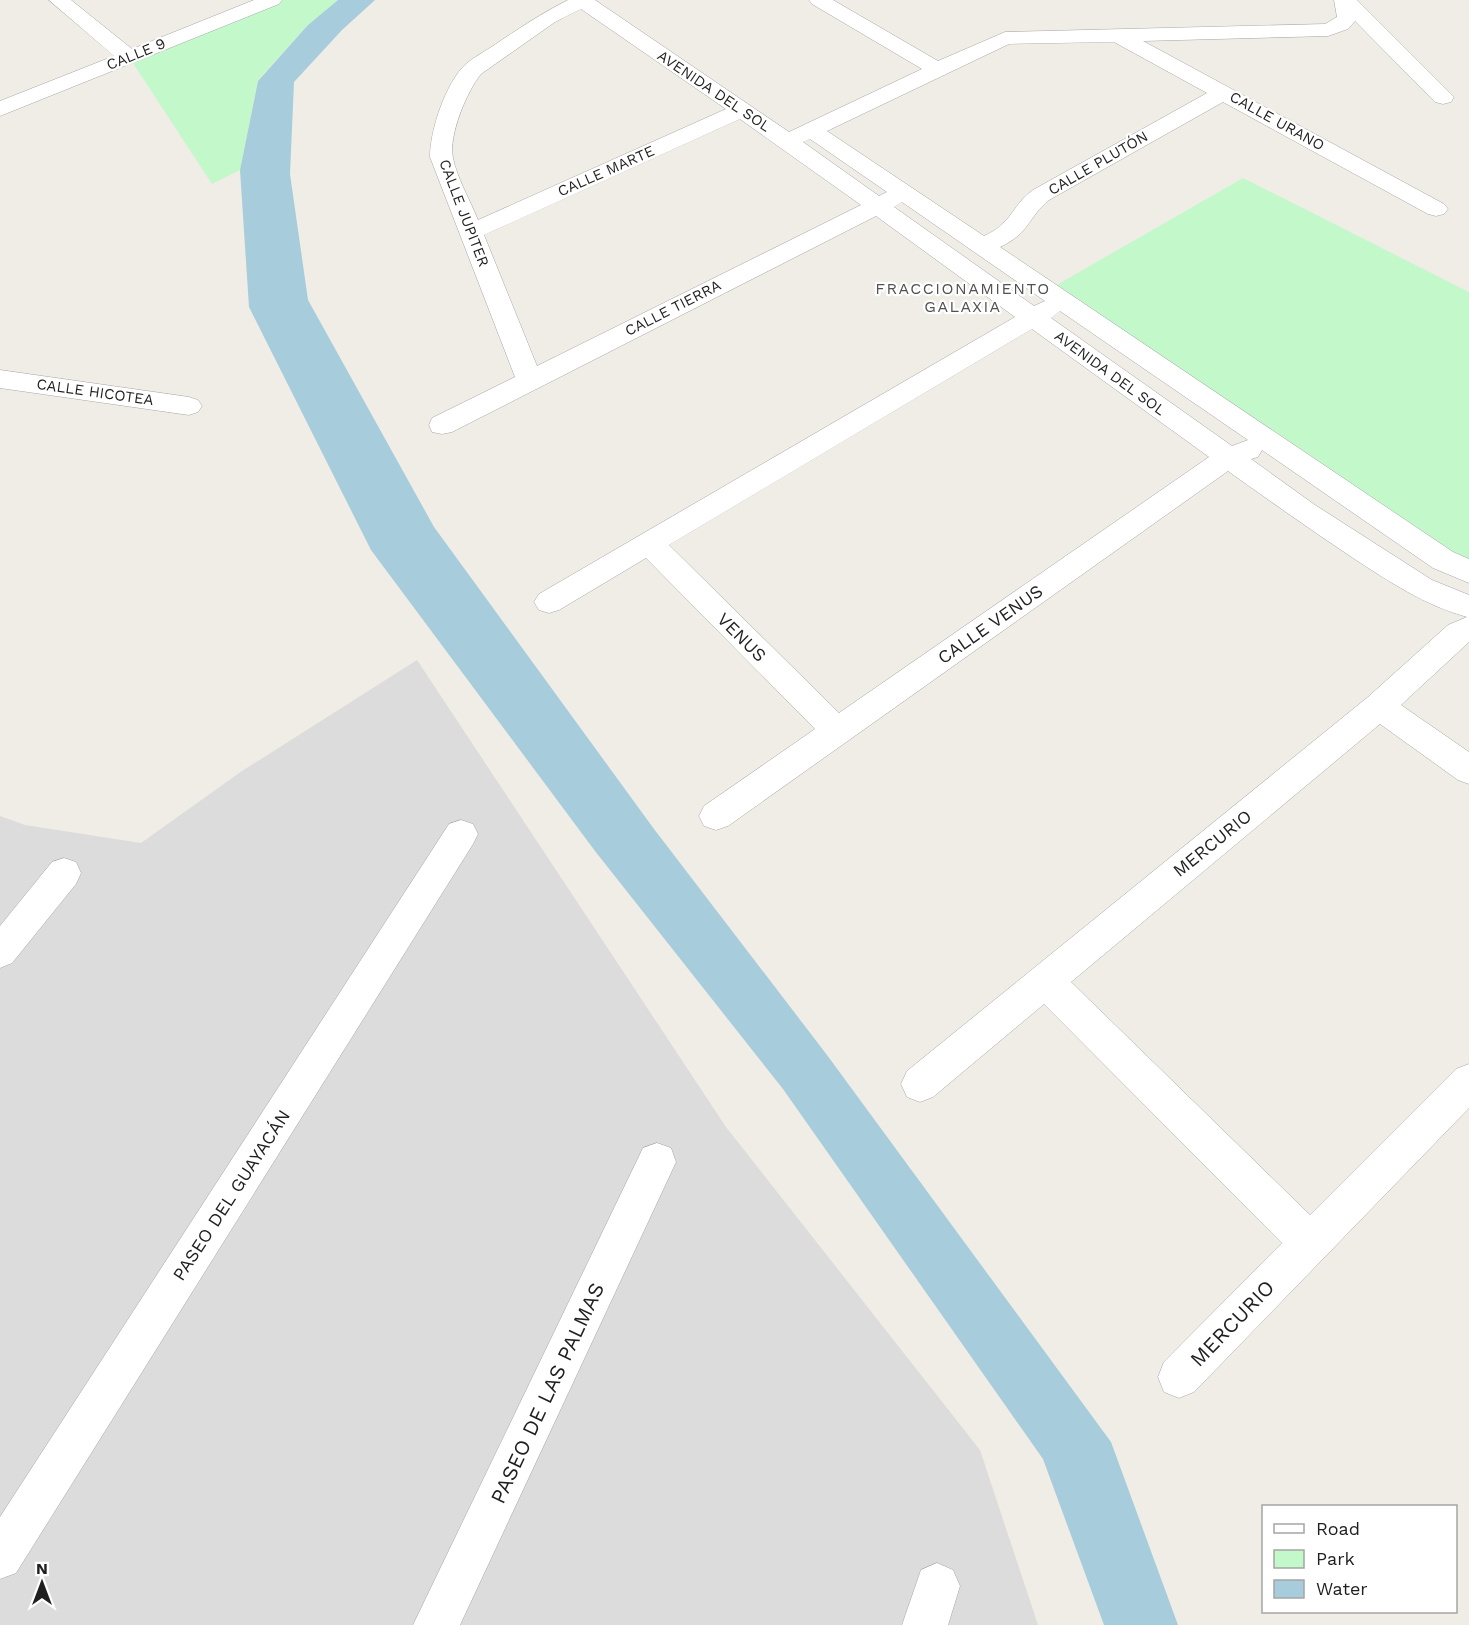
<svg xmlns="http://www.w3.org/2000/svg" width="1469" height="1625" viewBox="0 0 1469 1625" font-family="'Work Sans',sans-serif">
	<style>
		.residential { fill: #dddcdc }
		.park { fill: #c3f8cb }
		.water { fill: #a7ccdc }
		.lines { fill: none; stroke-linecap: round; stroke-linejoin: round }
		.street-casing { stroke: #a6a6a6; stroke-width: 1 }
		.street { fill: #fff; fill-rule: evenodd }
		.labels { text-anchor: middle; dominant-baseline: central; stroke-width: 4.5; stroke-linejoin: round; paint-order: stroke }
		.far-street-label { font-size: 15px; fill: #1f1f1f; stroke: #fff }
		.far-neighbourhood-label { font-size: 16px; letter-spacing: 1.5px; fill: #525252; stroke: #fff }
		.street-label { font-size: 18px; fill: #1f1f1f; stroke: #fff }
		.near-street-label { font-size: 21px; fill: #1f1f1f; stroke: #fff }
	</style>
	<rect width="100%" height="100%" fill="#efede5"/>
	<polygon class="residential" points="417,660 726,1127 980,1450 1038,1625 0,1625 0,816 25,825 141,843 242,771"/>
	<g class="park">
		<polygon points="272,0 338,0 308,25 258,80 240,170 212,184 129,57"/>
		<polygon points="1243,178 1469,292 1469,572 1048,290"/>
	</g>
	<polygon class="water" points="338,0 375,0 342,30 294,82 290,174 308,300 434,527 654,829 827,1055 1111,1442 1178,1625 1104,1625 1043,1459 783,1089 595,851 371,550 249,307 240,170 258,81 308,25"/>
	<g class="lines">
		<g class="street-casing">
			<g id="street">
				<polygon points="49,0 71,0 132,49 254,0 282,0 279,4 0,116 0,101 114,56"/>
				<path d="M568 0H595L789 132 922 69 812 4 809 0H833L938 61 1005 32 1325 24 1337 17 1334 0H1357L1454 97 1451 102 1443 104 1435 102 1355 21 1348 29 1328 36 1143 41 1444 204 1448 209 1444 214 1436 216 1428 214 1223 102 1049 200C1028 217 1030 233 1000 247L1453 552 1469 559V583L1433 568 1262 450 1258 457 1251 459 1315 505 1432 580 1469 595V642L1401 705 1469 752V784L1458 780 1380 724 1071 982 1310 1215 1456 1069 1469 1064V1108L1194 1392 1179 1398 1164 1392 1158 1377 1164 1362 1282 1243 1044 1004 933 1097 920 1102 907 1097 901 1084 907 1071 1368 697 1448 625 1467 617C1424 605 1390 582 1353 558 1311 530 1270 501 1228 471L728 826 716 830 704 826 699 816 704 806 815 729 646 558 559 610 549 613 539 610 534 602 539 594 1015 317 876 216 452 432 442 434 432 432 429 425 432 418 515 377 430 157C430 130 446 82 466 64 474 57 484 52 493 46 518 29 542 13 568 0ZM581 9 726 109 478 220C470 200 457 178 453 158 448 136 467 91 481 74L555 22ZM1114 42 1207 93 1033 190C1011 206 1013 223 984 236L827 131 1009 44ZM740 119 861 205 537 366 484 235ZM810 139 887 192 879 196 803 142ZM902 202 1045 301 1034 306 894 207ZM1060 311 1248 440 1232 446 1051 318ZM1032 329 1209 457 839 713 669 545Z"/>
				<polygon points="0,370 189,397 198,400 202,406 198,412 189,415 0,388"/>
				<polygon points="461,820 473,824 478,834 473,844 16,1573 0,1579 0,1517 449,824"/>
				<polygon points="64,858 76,862 81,873 76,884 12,963 0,968 0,926 52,862"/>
				<polygon points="657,1143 671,1148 676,1162 460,1625 413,1625 643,1148"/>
				<polygon points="937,1563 953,1570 960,1586 948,1625 902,1625 921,1570"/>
			</g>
		</g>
		<use href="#street" class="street"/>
	</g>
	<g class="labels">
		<g class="far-street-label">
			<text transform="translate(136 54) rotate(-22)">CALLE 9</text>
			<text transform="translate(714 91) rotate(34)">AVENIDA DEL SOL</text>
			<text transform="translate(1277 121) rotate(29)">CALLE URANO</text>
			<text transform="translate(1098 163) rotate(-30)">CALLE PLUTÓN</text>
			<text transform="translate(606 171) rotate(-24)">CALLE MARTE</text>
			<text transform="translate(464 213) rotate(69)">CALLE JUPITER</text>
			<text transform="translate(673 308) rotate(-27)">CALLE TIERRA</text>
			<text transform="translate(1110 373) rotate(36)">AVENIDA DEL SOL</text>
			<text transform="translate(95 392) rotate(8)">CALLE HICOTEA</text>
		</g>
		<g class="far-neighbourhood-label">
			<text x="963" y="288">FRACCIONAMIENTO<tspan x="963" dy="18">GALAXIA</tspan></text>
		</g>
		<g class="street-label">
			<text transform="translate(990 624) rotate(-35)">CALLE VENUS</text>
			<text transform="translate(742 637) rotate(45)">VENUS</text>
			<text transform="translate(1212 843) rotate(-39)">MERCURIO</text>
			<text transform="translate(231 1195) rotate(-57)">PASEO DEL GUAYACÁN</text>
		</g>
		<g class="near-street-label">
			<text transform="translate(1232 1323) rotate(-46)">MERCURIO</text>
			<text transform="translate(547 1393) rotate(-65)">PASEO DE LAS PALMAS</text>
		</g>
	</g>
	<rect x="1262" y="1505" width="195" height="108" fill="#ffffff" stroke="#a5a5a5" stroke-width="1.5"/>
	<rect x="1274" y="1524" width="30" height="9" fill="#ffffff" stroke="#a5a5a5" stroke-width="1.5"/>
	<text x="1316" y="1535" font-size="18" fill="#1f1f1f">Road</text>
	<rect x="1274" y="1550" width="30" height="18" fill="#c3f8cb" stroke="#a5a5a5" stroke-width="1.5"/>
	<text x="1316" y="1565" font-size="18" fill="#1f1f1f">Park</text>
	<rect x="1274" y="1580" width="30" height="18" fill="#a7ccdc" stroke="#a5a5a5" stroke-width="1.5"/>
	<text x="1316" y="1595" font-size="18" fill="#1f1f1f">Water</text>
	<g transform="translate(42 1583)" stroke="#ffffff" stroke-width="4.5" paint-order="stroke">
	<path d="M0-4.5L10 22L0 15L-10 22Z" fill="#1f1f1f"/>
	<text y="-9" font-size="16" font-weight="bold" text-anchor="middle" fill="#1f1f1f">N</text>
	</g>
</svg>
